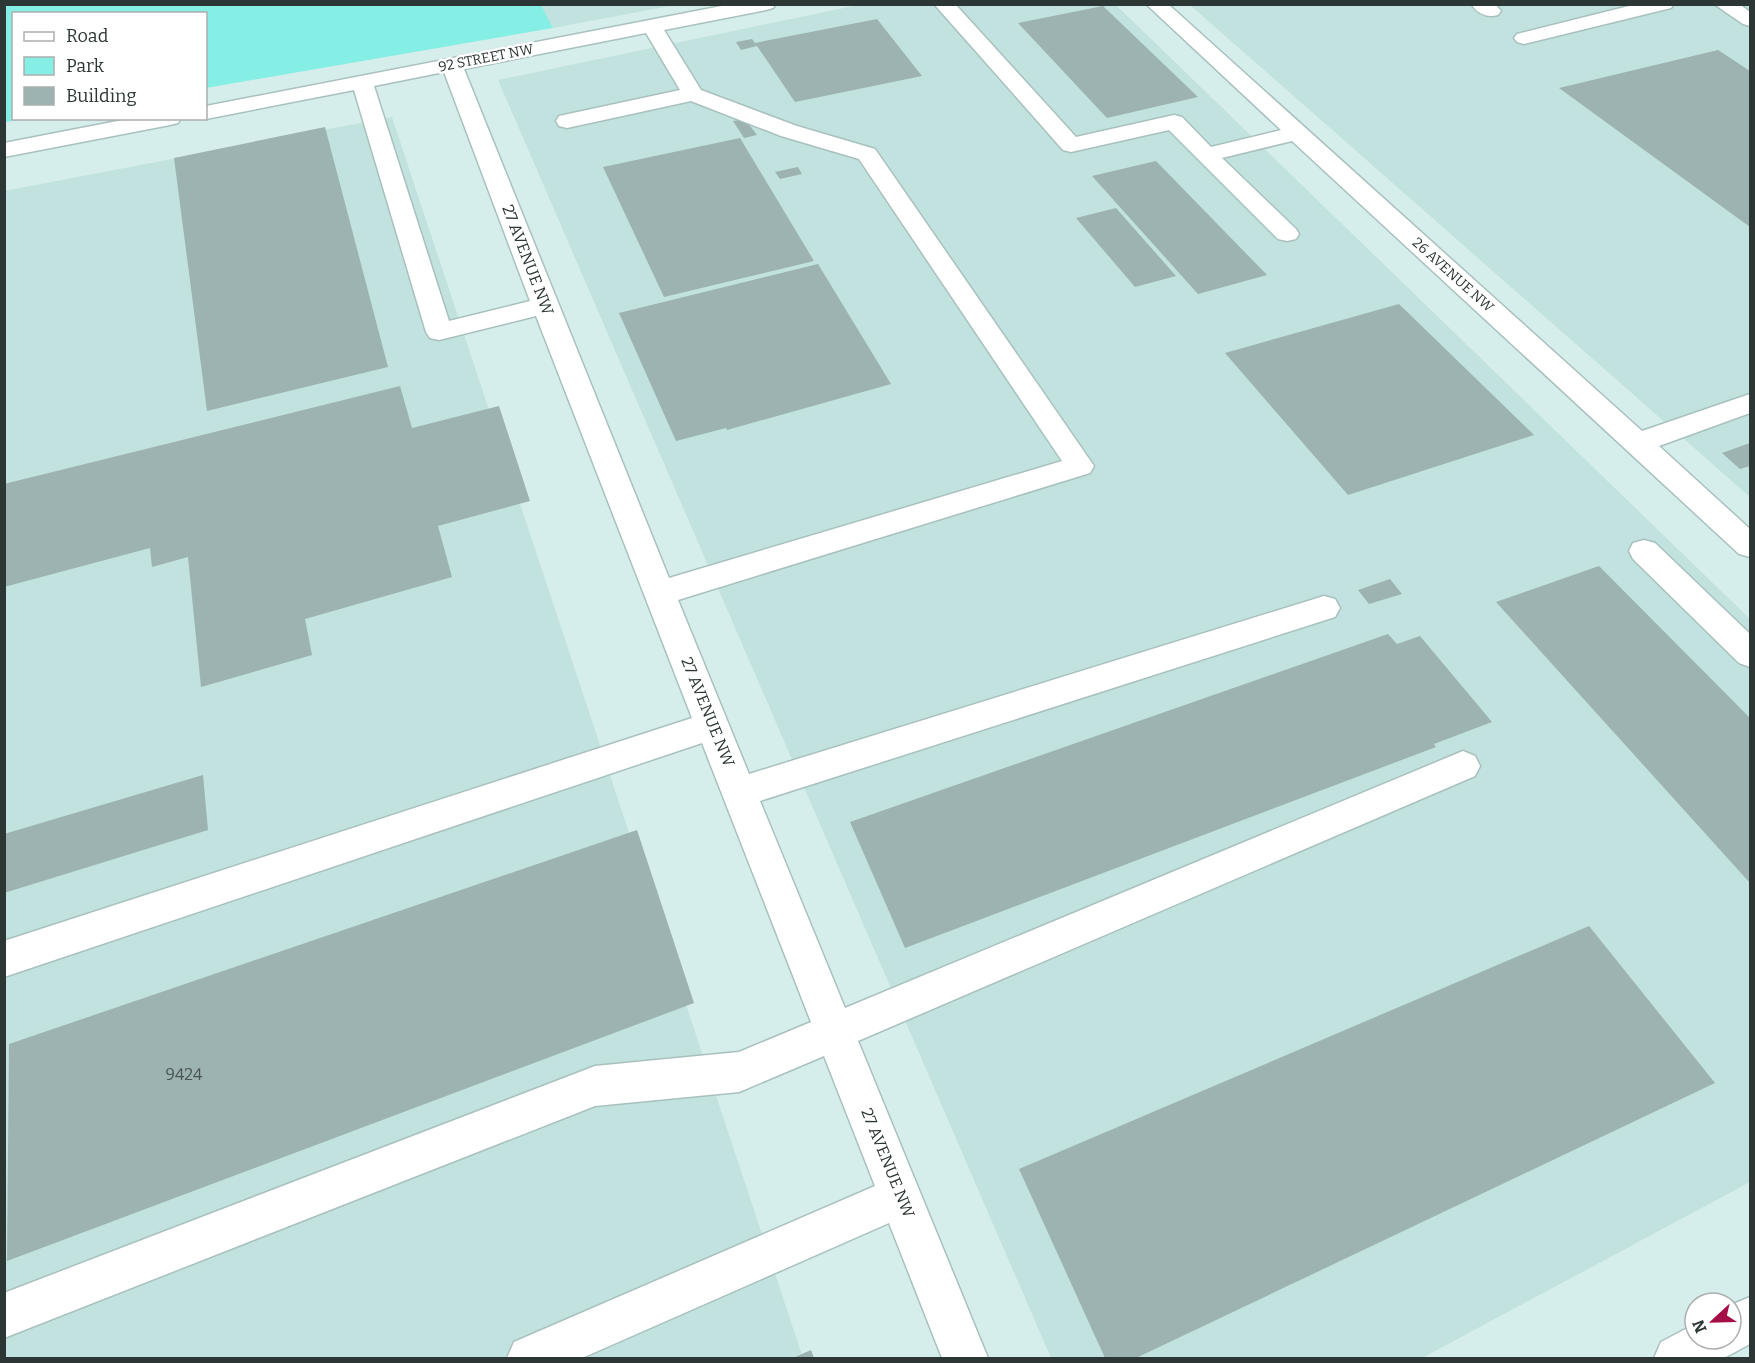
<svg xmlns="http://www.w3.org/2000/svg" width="1755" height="1363" viewBox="0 0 1755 1363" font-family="Bitter,serif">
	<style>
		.built { fill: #c1e2de }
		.green { fill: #85eee5 }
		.building { fill: #9cb3b1 }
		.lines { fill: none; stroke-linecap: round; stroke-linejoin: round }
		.minor-casing { stroke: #a9c1be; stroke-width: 3 }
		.minor { fill: #fff; fill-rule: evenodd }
		.labels { text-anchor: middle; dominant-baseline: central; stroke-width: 5; stroke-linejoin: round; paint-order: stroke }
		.far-street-label { font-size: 14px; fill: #2c3635; stroke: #fff }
		.street-label { font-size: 16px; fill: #2c3635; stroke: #fff }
		.near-number-label { font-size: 16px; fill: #485554 }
	</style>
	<rect width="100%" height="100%" fill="#d6eeeb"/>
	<g class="built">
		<polygon points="541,5 675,5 553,28"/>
		<polygon points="858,5 1116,5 1750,619 1750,1182 1422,1358 1051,1358 498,80"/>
		<polygon points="1190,5 1750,5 1750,497"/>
		<polygon points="392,117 803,1358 5,1358 4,191"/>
	</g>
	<polygon class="green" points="541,5 553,28 206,88 206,14 14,14 14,118 27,119 5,122 5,5"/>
	<g class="building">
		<polygon points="1103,6 1198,97 1107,118 1018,23"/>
		<polygon points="877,19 922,76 795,102 757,46 741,50 736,42 752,39 755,43"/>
		<polygon points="1718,50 1750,71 1750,227 1559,88"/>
		<polygon points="745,119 757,135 744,138 733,121"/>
		<polygon points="325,127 388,367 207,411 174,158"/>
		<polygon points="740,138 814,261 664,297 603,167"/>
		<polygon points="1156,161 1267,275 1198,294 1092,176"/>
		<polygon points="798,167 802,174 780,179 775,172"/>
		<polygon points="1116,208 1176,276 1135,287 1076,218"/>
		<polygon points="818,264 891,384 727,430 726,428 676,441 619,313"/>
		<polygon points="1399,304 1534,435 1348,495 1225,353"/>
		<polygon points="400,386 412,428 499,406 530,501 438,526 452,577 305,619 312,655 201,687 188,557 152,567 150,548 4,587 4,484"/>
		<polygon points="1750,443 1750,466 1740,469 1722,453"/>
		<polygon points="1599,566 1750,718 1750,883 1496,602"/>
		<polygon points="1390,579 1402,594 1369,604 1358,590"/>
		<polygon points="1388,634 1397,644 1420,636 1492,722 1434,744 1436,747 905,948 850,822"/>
		<polygon points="203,775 208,830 4,893 4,834"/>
		<polygon points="637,830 694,1003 7,1261 9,1044"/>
		<polygon points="1589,926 1715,1083 1136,1358 1105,1358 1019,1169"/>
		<polygon points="811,1350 814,1358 793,1358"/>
	</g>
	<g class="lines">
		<g class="minor-casing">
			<g id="minor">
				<path d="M732 4H776L773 8 766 10 664 30 701 90 797 126 875 149 1094 466 1090 473 678 600 749 774 1324 596 1335 599 1340 608 1335 617 760 801 845 1008 1451 756 1463 751 1475 756 1480 766 1475 776 858 1041 988 1358H942L889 1223 582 1358H507L514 1342 875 1186 824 1056 739 1092 595 1106 4 1338V1293L595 1066 739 1052 811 1022 702 743 4 977V941L692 718 536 316 439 340 430 338 426 332 354 90 206 119V106ZM646 33 680 90 559 116 556 121 559 126 567 128 691 101 781 136 859 159 1062 461 669 578 464 69ZM444 72 530 301 449 321 374 86Z"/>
				<polygon points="934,4 955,4 1076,137 1174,115 1182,117 1211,147 1281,130 1146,4 1168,4 1642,431 1750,394 1750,413 1659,446 1750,529 1750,557 1739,554 1292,141 1222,158 1296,229 1299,234 1296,239 1287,241 1278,239 1169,130 1071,152 1063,150"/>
				<path d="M1471 4H1495L1501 11 1498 15C1487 18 1478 14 1471 4Z"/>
				<polygon points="1637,4 1674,4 1671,8 1524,44 1517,42 1514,38 1517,34"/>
				<polygon points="1714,4 1739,4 1750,12 1750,26 1743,24"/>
				<polygon points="133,118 181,118 178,123 170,125 4,157 4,143"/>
				<polygon points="1644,540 1655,543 1750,634 1750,667 1739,663 1633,559 1629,551 1633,543"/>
				<polygon points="1750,1297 1750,1344 1724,1358 1654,1358 1661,1342 1695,1324 1695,1339 1731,1339 1731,1305"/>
			</g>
		</g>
		<use href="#minor" class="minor"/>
	</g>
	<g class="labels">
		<g class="far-street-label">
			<text transform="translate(486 58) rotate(-11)">92 STREET NW</text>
			<text transform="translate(1453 275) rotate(42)">26 AVENUE NW</text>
		</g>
		<g class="street-label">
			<text transform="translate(528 260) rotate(69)">27 AVENUE NW</text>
			<text transform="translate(708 712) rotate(68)">27 AVENUE NW</text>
			<text transform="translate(888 1163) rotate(68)">27 AVENUE NW</text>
		</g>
		<g class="near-number-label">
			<text x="184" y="1074">9424</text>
		</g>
	</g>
	<rect width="1755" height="1363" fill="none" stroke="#2c3635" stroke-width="12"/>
	<rect x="12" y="12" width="195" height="108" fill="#ffffff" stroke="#abafae" stroke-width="1.5"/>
	<rect x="24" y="32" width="30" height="9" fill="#ffffff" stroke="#abafae" stroke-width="1.5"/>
	<text x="66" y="42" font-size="18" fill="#2c3635">Road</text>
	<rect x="24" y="57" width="30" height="18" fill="#85eee5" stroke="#abafae" stroke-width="1.5"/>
	<text x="66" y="72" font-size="18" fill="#2c3635">Park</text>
	<rect x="24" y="87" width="30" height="18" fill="#9cb3b1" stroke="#abafae" stroke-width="1.5"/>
	<text x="66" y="102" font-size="18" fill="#2c3635">Building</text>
	<g transform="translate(1713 1321) rotate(248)"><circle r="28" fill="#ffffff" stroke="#abafae" stroke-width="1.5"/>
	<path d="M0-4.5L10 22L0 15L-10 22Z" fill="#a50e46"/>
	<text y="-9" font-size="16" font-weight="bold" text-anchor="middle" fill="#2c3635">N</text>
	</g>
</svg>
